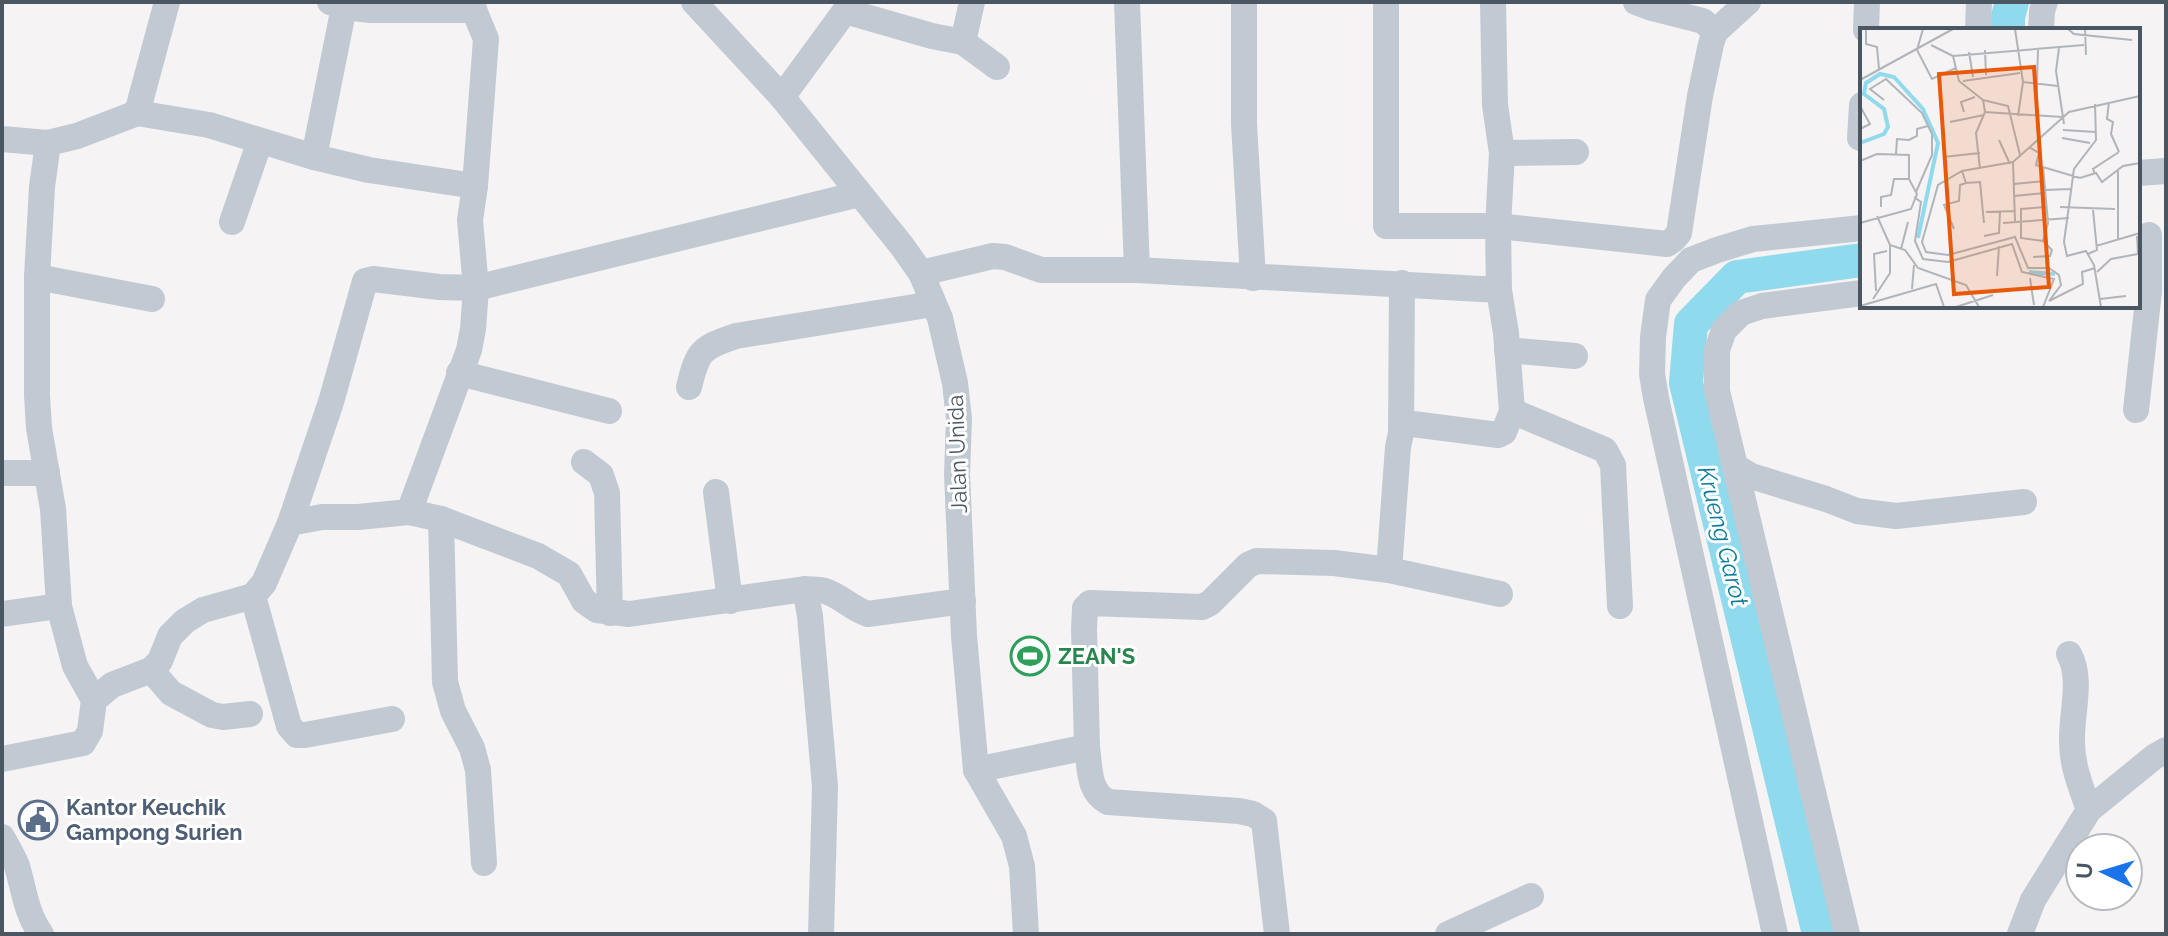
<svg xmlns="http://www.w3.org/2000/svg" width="2168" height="936" viewBox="0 0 2168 936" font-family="Raleway,sans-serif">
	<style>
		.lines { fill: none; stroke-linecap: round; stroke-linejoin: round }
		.river { stroke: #90daee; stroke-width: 34 }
		.minor { stroke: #c1cad2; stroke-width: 26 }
		.labels { text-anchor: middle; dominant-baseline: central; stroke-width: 6; stroke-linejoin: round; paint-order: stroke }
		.street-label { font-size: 22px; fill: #4a5661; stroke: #fff }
		.leisure-label { font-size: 22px; font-weight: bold; fill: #27864d; stroke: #fff; text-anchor: start }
		.service-label { font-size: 22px; font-weight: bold; fill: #4e5e75; stroke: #fff; text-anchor: start }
		.water-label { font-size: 24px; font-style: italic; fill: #0c7c9b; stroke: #fff }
		.inset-river { fill: none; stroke: #90daee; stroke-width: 4 }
		.inset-road { fill: none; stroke: #b1b4b9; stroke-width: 2 }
		.view { fill: #e8590c; fill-opacity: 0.15; stroke: #e8590c; stroke-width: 4 }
		.inset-edge { fill: none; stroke: #4a5661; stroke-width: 4 }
	</style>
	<rect width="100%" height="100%" fill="#f5f3f3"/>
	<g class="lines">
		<g class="river">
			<polyline points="2008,30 2008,17 2012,2"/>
			<polyline points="1819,934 1686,383 1691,324 1737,277 1862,260"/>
		</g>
		<g class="minor">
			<polyline points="330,2 344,7 371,10 474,10"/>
			<polyline points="694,2 782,97 902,246 921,273 940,318 955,383 959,419 957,474 964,636 976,770 1014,836 1022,866 1026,934"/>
			<polyline points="1127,2 1137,270"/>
			<polyline points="1244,2 1244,124 1253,278"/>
			<polyline points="1386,2 1386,226 1498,226 1667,244 1673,240 1679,233 1700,96 1711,44 1715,32 1748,2"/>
			<polyline points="1636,2 1652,8 1703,21 1715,32"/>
			<polyline points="1866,30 1867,2"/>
			<polyline points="1978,30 1979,2"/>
			<polyline points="2041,30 2042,11 2045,2"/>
			<polyline points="963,42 997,67"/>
			<polyline points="782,97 845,11 932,36 963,42 972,2"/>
			<polyline points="137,113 167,2"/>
			<polyline points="1860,138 1862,105"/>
			<polyline points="2,139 48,143 77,136 137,113 209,125 314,157 369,170 475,186"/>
			<polyline points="48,143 42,187 37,277 37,395 39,428 53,509 59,606 75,666 94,700"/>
			<polyline points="1502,153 1576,152"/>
			<polyline points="314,157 344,7"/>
			<polyline points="2138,173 2166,171"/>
			<polyline points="232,222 260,141"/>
			<polyline points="921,273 993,256 1005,257 1041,270 1137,270 1499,290"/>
			<polyline points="37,277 152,299"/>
			<polyline points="1507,350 1575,356"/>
			<polyline points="459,373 609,411"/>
			<path d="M689 387C698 350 701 348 736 336L933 304"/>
			<polyline points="2136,410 2149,291 2149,235"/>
			<polyline points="1512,411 1605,450 1613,465 1620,606"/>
			<polyline points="1401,433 1405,425 1413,424 1498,435 1504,432 1512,411 1506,333 1499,290 1498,226 1502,153 1495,105 1493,2"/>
			<polyline points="584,462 601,475 607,493 610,613"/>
			<polyline points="1736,467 1751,476 1826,499 1857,511 1896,516 2024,502"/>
			<polyline points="2,473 47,473"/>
			<polyline points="716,492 730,601"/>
			<path d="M409 512 441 519 538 556 569 574 584 601 597 610 629 614 805 589C811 590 819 589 825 591 841 596 852 609 868 614L963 601"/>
			<polyline points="441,519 445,682 453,711 472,748 478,770 484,863"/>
			<polyline points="290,523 331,402 365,281 373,279 439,287 476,288 859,194"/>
			<polyline points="1389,570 1398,447 1401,433 1402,283"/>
			<polyline points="805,589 810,616 825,787 821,934"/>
			<polyline points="253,596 289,726 297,735 305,735 392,719"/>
			<polyline points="2,614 59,606"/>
			<path d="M2069 654C2083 679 2071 714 2072 742 2072 766 2081 787 2089 810"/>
			<polyline points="151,670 171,693 212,715 223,717 250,714"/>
			<path d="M1087 747C1090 768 1088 792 1108 802L1239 811 1253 814 1264 821 1277 934"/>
			<polyline points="2,759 83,743 90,731 94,700 112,685 151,670 160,661 170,636 185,621 203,610 253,596 264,583 290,523 322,517 358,517 409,512 469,350 473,329 476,288 470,220 475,186 486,39 474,10 473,2"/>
			<polyline points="976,770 1087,747 1084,629 1085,608 1090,603 1202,607 1210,603 1248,565 1257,561 1334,563 1389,570 1500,594"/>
			<path d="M2 837C7 846 13 856 17 866 24 890 26 913 41 934"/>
			<polyline points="1448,934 1531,896"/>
			<polyline points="1775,934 1656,398 1652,374 1653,337 1658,300 1674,278 1691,260 1717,250 1753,239 1862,228"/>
			<polyline points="1847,934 1717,391 1717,350 1724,330 1741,313 1762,306 1862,293"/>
			<polyline points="2020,934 2033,900 2089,810 2154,757 2166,750"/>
		</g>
	</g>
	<defs>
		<g id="stadium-ring" transform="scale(2)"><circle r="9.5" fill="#fff" stroke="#2e9e5b" stroke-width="1.5"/><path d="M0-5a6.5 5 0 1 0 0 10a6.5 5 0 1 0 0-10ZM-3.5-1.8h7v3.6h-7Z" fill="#2e9e5b"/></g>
		<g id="civic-ring" transform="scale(2)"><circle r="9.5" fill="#fff" stroke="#5c6f8a" stroke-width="1.5"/><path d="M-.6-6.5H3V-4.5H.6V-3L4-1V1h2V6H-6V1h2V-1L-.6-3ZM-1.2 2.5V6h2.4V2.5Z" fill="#5c6f8a"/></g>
	</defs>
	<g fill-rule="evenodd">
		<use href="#stadium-ring" x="1030" y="656"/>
		<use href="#civic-ring" x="38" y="820"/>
	</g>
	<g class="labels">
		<g class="street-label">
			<text transform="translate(957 454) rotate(-92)">Jalan Unida</text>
		</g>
		<g class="leisure-label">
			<text x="1058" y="656">ZEAN'S</text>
		</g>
		<g class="service-label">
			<text x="66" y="807">Kantor Keuchik<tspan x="66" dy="25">Gampong Surien</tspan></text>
		</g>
		<g class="water-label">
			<text transform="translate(1723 536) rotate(76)">Krueng Garot</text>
		</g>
	</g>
	<g transform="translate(1860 28)">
		<rect width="280" height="280" fill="#f5f3f3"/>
		<path class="inset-river" d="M0 115 24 106 28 99 24 81 4 66 6 55 20 46 34 49 63 81 78 115 58 210M169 244 195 246"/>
		<path class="inset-road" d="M6 1V16L17 19 19 41M63 1 57 22 72 51 96 40M155 1 163 54 158 88M208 1 214 6 272 12M225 1 226 27M71 17 93 28 99 53 123 72 125 84 202 89M199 20 196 43 204 96M125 22 126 47M109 24 113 49M93 28 224 17M0 52 93 1M103 53 160 45M163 54 198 58M24 72 10 61 26 51 62 85 72 106V127L56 164M123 72 148 78 160 127M249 74 247 91 253 94 251 106 259 124M235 76 236 112 214 141 204 214 207 228 226 223 234 237 241 279M0 78 10 96 0 101M104 84 101 74 115 69M176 87 178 22M90 94 124 87M203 102 236 104M202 110 230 115M139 112 150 136M169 119 179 125 176 137 220 150 236 145 242 154 263 138 280 135M36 126 37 111 49 112 57 108V101L68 98M83 129 120 125M0 133 17 126 49 127V151H34L31 167 21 169V179M153 134 155 193M120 141 116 105 125 84M102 143 106 155 120 154 124 195M235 146 233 141 259 124M154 156 185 153M185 162 211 161M154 168 185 165M54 169 61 174 55 213 63 231 88 234 152 216 162 244 194 251 183 279M200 179 255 181M126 184 155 183M17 188 30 217 45 222 58 240 106 257 119 279M0 195 51 181 57 166 49 151M143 195 209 190M94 201 84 177 99 173 100 157 106 155M124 208 139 205 140 184M258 212V141M183 213 188 195 183 138M236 218 280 205M41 221 48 194M228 226 237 222 233 182M173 229 190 228 192 222 183 213 161 210V181L186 179M237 244 251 231 278 226 277 208M137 248 139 218M170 250 174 277M52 261 54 237M16 263 14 226 27 223M13 271 30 245V217M240 271 266 268M189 273 201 257 199 247 189 240H168L155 209 88 227 66 224 62 214 78 157 102 143 153 134 209 84 280 68M189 273 223 256 222 244 235 240M0 278 76 256 84 279M96 279 133 267"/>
		<path class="view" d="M174 39 189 259 94 266 79 46Z"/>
		<rect width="280" height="280" class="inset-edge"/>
	</g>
	<rect width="2168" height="936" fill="none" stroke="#4a5661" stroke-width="8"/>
	<g transform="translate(2104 872) rotate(274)"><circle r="38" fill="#ffffff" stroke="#b7bbc0" stroke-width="2"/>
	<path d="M0-6L14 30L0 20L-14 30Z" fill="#1a73e8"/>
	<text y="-12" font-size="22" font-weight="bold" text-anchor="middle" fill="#4a5661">U</text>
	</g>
</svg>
